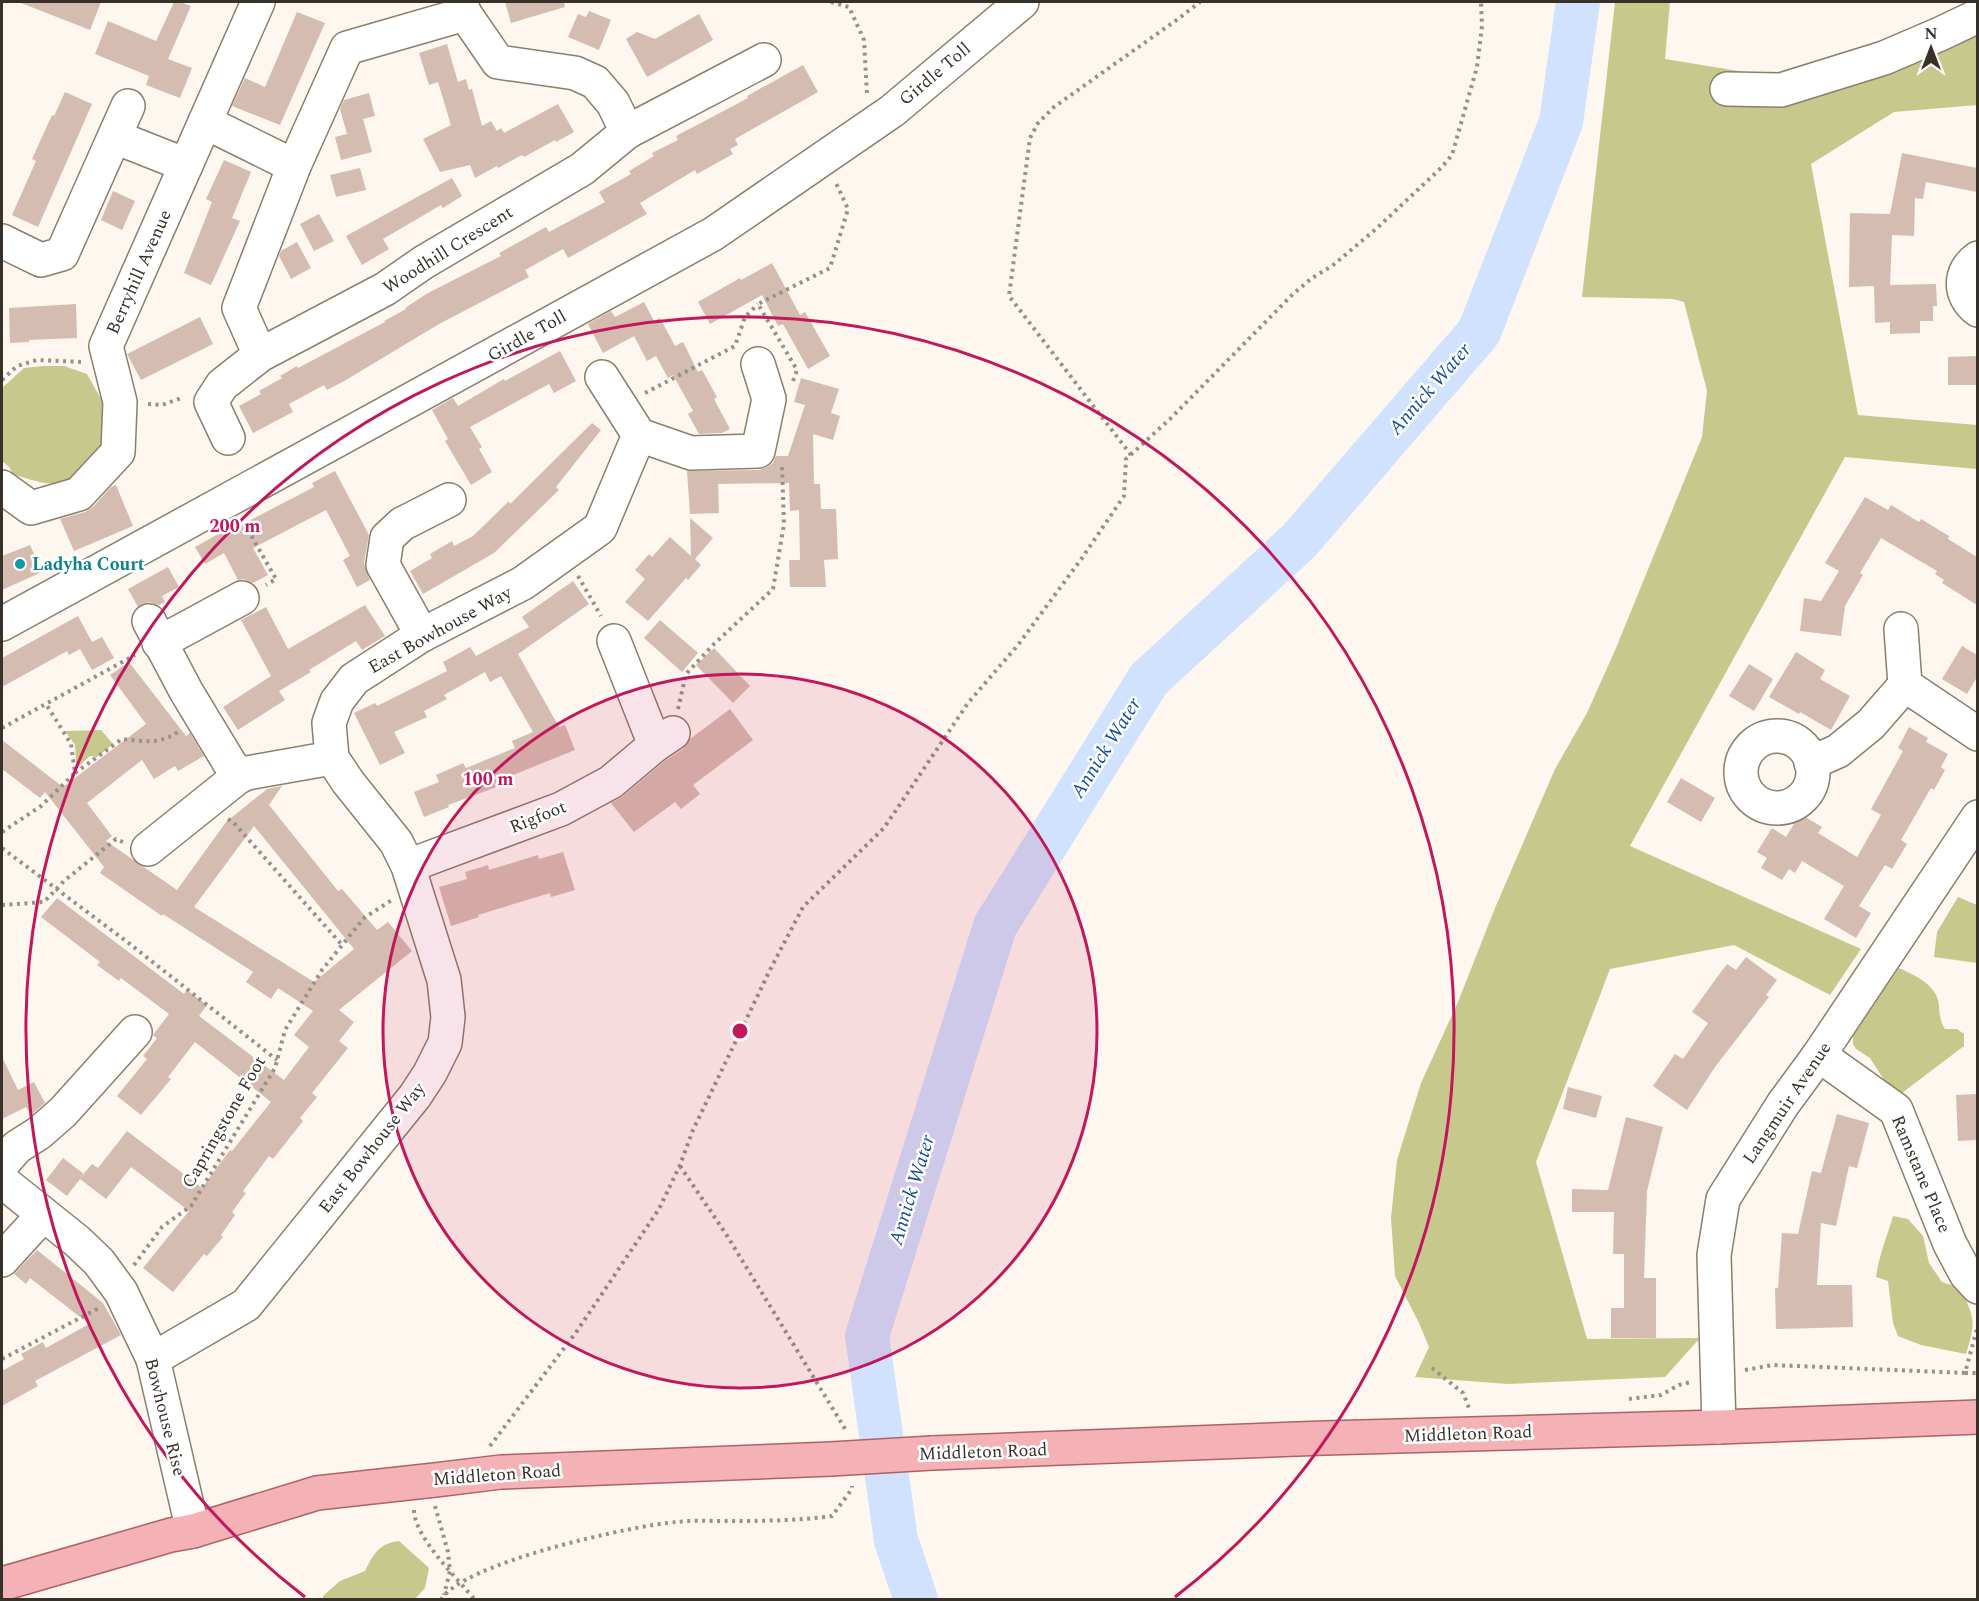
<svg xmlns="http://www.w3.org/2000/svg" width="1979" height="1601" viewBox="0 0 1979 1601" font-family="Spectral,serif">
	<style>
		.green { fill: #c6c98b }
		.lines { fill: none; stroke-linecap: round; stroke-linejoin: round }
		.river { stroke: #d0e2fd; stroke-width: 44 }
		.building { fill: #d5bcb0; fill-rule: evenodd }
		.minor-casing { stroke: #8c7e6b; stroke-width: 36 }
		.major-casing { stroke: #ad6365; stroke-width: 36 }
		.path { stroke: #979189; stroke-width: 4; stroke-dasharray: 3 4.5; stroke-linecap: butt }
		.minor { stroke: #fff; stroke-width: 33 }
		.major { stroke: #f4b2b6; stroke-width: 33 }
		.major-bridge-casing { stroke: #ad6365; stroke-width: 36; stroke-linecap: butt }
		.major-bridge { stroke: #f4b2b6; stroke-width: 33 }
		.ring { fill: none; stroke: #c2185b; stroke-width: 3 }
		.culture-dot { fill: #0f9aa8; stroke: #fff; stroke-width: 2 }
		.labels { text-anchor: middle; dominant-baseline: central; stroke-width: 5; stroke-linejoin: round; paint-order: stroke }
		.street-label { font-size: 18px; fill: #373129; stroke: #fff }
		.culture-label { font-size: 18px; font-weight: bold; fill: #0d838f; stroke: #fff; text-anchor: start }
		.water-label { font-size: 20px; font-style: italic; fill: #134b95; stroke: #fff }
		.centre { fill: #c2185b; stroke: #fff; stroke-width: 3 }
		.ring-label { font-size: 18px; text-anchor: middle; font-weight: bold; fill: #c2185b; stroke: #fff; stroke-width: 5; stroke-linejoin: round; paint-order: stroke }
	</style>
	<rect width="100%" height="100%" fill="#fdf7ef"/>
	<g class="green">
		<polygon points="1615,2 1670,2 1665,59 1775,77 1956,15 1977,25 1977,105 1894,112 1811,164 1858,415 1977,425 1977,469 1845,457 1630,846 1861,949 1830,995 1734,945 1610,969 1536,1162 1587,1339 1700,1338 1665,1377 1508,1384 1415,1377 1429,1347 1419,1323 1395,1276 1391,1218 1397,1160 1421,1083 1458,1002 1495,908 1555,769 1587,713 1616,648 1702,437 1707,391 1684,302 1673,299 1582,297"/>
		<path d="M44 366H64L87 374 106 408 101 456C66 489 57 489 13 474L9 467 2 461V388L24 368Z"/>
		<polygon points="101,730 113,744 97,757 90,756 79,766 76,762 75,745 65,731"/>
		<polygon points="1958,897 1977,905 1977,963 1934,957 1937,932"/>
		<path d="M1899 968C1913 975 1930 981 1937 997 1941 1008 1937 1016 1945 1029H1957L1964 1034V1046L1898 1096 1886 1083 1870 1058 1856 1049 1853 1044V1036Z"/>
		<path d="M1893 1216 1908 1219 1923 1236 1929 1263 1942 1282 1960 1288C1975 1318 1976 1322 1966 1354L1921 1345 1898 1336 1893 1323 1888 1281 1876 1277C1879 1255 1887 1237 1893 1216Z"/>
		<path d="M399 1541 429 1568 425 1588 415 1599H323V1596L340 1581 365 1571C373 1555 379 1543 399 1541Z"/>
	</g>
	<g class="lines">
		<polyline class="river" points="916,1600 896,1540 867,1336 995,926 1149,679 1299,541 1479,332 1561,122 1578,2"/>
	</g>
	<g class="building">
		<polygon points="21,2 101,2 90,30 21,3"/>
		<polygon points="174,2 180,2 191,6 168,59 192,68 180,98 146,85 149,76 95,54 108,21 156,41"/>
		<polygon points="505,2 564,2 565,7 511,23"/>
		<polygon points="589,11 611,20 599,50 568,37 578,14 586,17"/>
		<polygon points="297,12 325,23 280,125 232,106 245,78 265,87"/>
		<polygon points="699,14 713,40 647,77 626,39 637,32 655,39"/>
		<polygon points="447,44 458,82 466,79 469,90 472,89 482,126 491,121 497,131 501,128 504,133 558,104 574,132 556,142 555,140 524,157 522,155 498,168 497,166 475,178 470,165 440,172 423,139 451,125 438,82 429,85 419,53"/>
		<polygon points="803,65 818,92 735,139 738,145 730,149 733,154 697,174 695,170 640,203 647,214 568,258 563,249 525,270 529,277 439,324 346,380 327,390 324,385 289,404 293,412 253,433 239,406 261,394 259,391 282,378 280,376 297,366 298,368 385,322 384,321 406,309 405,308 428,293 501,256 499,253 546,227 549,232 605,202 599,192 631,174 629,171 654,156 652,153 678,140 676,136 748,98 747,96"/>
		<polygon points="65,92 92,104 38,227 12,215 36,161 32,159 52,115 54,116"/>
		<polygon points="369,93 375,116 363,119 372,152 341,160 335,137 347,134 340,109 344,100"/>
		<polygon points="1902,153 1977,168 1977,192 1926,182 1923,199 1915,198 1914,236 1892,235 1890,285 1936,284 1937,306 1933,306 1933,321 1920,321 1920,333 1890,334 1890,322 1875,323 1874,286 1849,287 1850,213 1890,214"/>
		<polygon points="224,160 251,172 232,218 240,221 211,285 184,273 212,202 206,199"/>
		<polygon points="360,168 366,190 336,197 330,175"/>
		<polygon points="452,178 462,196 443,208 441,205 383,239 389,249 362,265 346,236"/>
		<polygon points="113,191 135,201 122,230 101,220"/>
		<polygon points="319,214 334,241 314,251 300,224"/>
		<polygon points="297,242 311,268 291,279 279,256 281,251"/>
		<polygon points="772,263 800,315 805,312 830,356 808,369 783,324 778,326 762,295 710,324 698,302 740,278 741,280"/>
		<polygon points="644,302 654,321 660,318 675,346 683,342 698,372 702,370 717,397 714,399 730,429 722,433 699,434 688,414 693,411 673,375 668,378 656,356 647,361 634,336 603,353 588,324 611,311 615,317"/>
		<polygon points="76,304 77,338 29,340 29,342 10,343 9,308"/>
		<polygon points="200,317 213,344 141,380 127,354"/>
		<polygon points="560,351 576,381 554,393 549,384 470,427 482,447 479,449 492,472 471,485 445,441 448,439 432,410 453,398 458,406 504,379 505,381"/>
		<polygon points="1977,356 1977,385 1948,385 1948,357"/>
		<polygon points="801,378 839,389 831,413 840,416 833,440 813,434 814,484 820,484 821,509 836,509 838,559 824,560 826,587 790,587 789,560 800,560 799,510 790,511 789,483 718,484 719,513 690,514 687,471 759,470 767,467 773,463 776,456 788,456 805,405 794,402"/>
		<polygon points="592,423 601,430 556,487 559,490 494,553 423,594 410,571 432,558 430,554 452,541 454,546 473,536 509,501 510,504"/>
		<polygon points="335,471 369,535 364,563 370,580 357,587 343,560 350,556 326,510 253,548 268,575 253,583 243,579 238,580 224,553 205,564 195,547 238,523 239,526 314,487 312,483"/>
		<polygon points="116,485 133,526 74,551 60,519 85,512 93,507 111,487"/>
		<polygon points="1865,497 1888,510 1891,505 1919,522 1921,519 1949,536 1948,539 1977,557 1977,605 1942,583 1944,580 1935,574 1937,571 1881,538 1860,573 1863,575 1845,606 1841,636 1800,631 1804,598 1821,601 1839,571 1825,563"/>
		<polygon points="690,518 713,538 695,559 701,565 688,580 686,578 648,621 625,602 645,579 635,570 649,554 652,557 670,537 691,556"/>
		<polygon points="30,545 42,572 2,590 2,556"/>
		<polygon points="168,567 179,587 162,596 165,602 159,605 149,602 138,607 128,589"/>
		<polygon points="573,581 589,604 518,654 559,727 565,725 575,750 498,781 499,786 448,805 449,807 424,817 414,792 439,782 436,775 463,763 466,768 515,748 512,741 533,732 501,676 490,682 485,672 444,695 447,699 424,711 427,717 394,732 405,753 380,765 354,713 375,703 377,706 447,671 443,662 470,647 476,656 529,627 522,617"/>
		<polygon points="365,605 385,636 362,650 356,641 309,670 311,672 279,691 285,700 238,730 223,707 271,676 241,620 266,607 288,649"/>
		<polygon points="78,616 92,642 86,645 102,637 114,658 92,670 80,649 69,655 67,651 2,687 2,658"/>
		<polygon points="660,620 698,653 682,672 644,638"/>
		<polygon points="1962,646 1977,655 1977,677 1967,694 1942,679"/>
		<polygon points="714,648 750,686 733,703 696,665"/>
		<polygon points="1796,652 1825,670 1820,679 1850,696 1831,730 1800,712 1799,714 1769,697"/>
		<path d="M129 662 186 736 190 733 204 756 178 771 175 766 154 779 142 760 87 803 112 836 106 841 177 890 226 822 267 789 282 786 269 805 338 891 342 889 377 930 388 922 412 951 339 1010 354 1022 339 1041 348 1048 312 1093 317 1097 300 1118 303 1121 273 1159 269 1156 243 1191 246 1193 232 1212 235 1215 221 1235 223 1237 207 1256 204 1254 173 1292 143 1268 189 1211 131 1167 106 1199 80 1179 67 1196 46 1180 63 1158 84 1174 80 1178 92 1164 98 1168 127 1131 202 1188 230 1150 232 1151 271 1102 195 1042 168 1077 171 1079 141 1115 117 1096 147 1059 143 1056 157 1038 153 1035 169 1014 121 978 119 981 97 965 100 962 41 917 57 898 184 994 187 990 207 1005 199 1016 284 1080 309 1047 294 1035 313 1011 278 988 271 999 246 982 253 972 163 914 162 916 100 873 104 867 45 792 40 798 2 769V740L63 787 146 724 110 675ZM254 826 354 949 314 982 194 907Z"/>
		<polygon points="1749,664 1773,679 1754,711 1729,696"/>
		<polygon points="730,709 753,740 693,785 700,794 681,809 675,802 634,832 611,803 623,796 666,760 683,749 690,739"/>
		<polygon points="1909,727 1928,738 1926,742 1948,754 1941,767 1945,770 1934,790 1931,788 1901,840 1907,844 1892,869 1885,865 1859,906 1871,913 1856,938 1824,919 1844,886 1802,861 1795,873 1789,869 1782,880 1761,868 1767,858 1757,852 1772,828 1786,837 1800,814 1822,827 1818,833 1857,857 1881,815 1871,809 1903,751 1898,748"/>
		<polygon points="1681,778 1715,798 1701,822 1667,802"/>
		<polygon points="563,852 575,890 551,897 550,893 478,915 479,917 451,926 439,887 467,879 465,872 488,865 489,870 538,855 539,859"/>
		<polygon points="1746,957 1777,980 1766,995 1769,997 1715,1067 1687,1110 1653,1086 1675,1054 1683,1059 1708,1023 1692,1012 1715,980 1727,964 1736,970"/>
		<polygon points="2,1057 18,1090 34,1082 45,1103 31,1115 26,1107 2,1119"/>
		<polygon points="1568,1087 1602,1096 1596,1118 1563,1109"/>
		<polygon points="1977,1094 1977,1140 1958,1141 1956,1095"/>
		<polygon points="1837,1114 1869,1123 1857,1168 1849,1166 1836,1226 1821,1223 1817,1285 1852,1285 1853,1327 1776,1329 1775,1288 1778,1288 1782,1233 1798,1234 1812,1171 1821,1173"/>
		<polygon points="1626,1117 1663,1127 1647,1191 1644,1278 1656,1278 1656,1338 1611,1338 1611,1308 1624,1308 1624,1254 1613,1254 1614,1212 1572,1212 1572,1189 1608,1190"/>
		<polygon points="37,1250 103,1303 121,1335 35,1381 38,1386 2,1406 2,1371 24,1359 21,1354 43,1342 46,1348 89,1324 30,1278 26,1284 14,1274"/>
	</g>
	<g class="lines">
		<g class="minor-casing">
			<g id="minor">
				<polyline points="460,2 465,14 498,62 575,73 595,82 613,103 627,132"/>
				<polyline points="1727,89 1781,90 1884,58 1940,34 1978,16"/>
				<polyline points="205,122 294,166"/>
				<polyline points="115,137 186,165"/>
				<polyline points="2,241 41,260 62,254 128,106"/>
				<path d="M1978 258C1958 272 1959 296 1978 310"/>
				<polyline points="260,355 239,308 294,166 347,48 465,14"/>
				<polyline points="602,377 639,435 691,453 758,451 769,399 758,364"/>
				<polyline points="228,438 211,402 222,385 260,355 385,289 424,262 582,169 627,132 764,60"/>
				<polyline points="2,487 31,508 79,494 118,452 120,402 106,346 258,2"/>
				<polyline points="149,621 186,691 238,777 247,773 332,758"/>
				<polyline points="2,624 713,234 892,111 1022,2"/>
				<polyline points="1901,629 1905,685 1978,734"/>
				<polyline points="422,635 383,565 387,538 402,524 449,500"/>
				<polyline points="614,641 655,745"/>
				<polyline points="159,643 242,598"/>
				<circle cx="1777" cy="772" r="36"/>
				<polyline points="1811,763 1838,751 1871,724 1905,685"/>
				<polyline points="148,849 238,777"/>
				<polyline points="408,866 561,809 611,782 655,745 673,733"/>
				<polyline points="1819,1055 1896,1110 1950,1244 1966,1274 1978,1287"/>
				<polyline points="2,1164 17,1147 39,1133 63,1112 135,1032"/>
				<polyline points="2,1181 77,1241 99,1262 121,1292 153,1359 193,1531"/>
				<polyline points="2,1260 43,1215"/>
				<polyline points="153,1359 246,1305 415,1096 430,1073 445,1043 448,1017 444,980 408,866 396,842 348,782 332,758 329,723 337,701 354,679 422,635 523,583 600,528 639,435"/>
				<polyline points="1719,1427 1714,1255 1723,1199 1783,1104 1819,1055 1978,817"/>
			</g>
		</g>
		<g class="major-casing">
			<g id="major">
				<polyline points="932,1453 1325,1438 1719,1427 1978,1417"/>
				<polyline points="2,1584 171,1535 193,1531 317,1493 435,1480 501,1472 831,1459"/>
			</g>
		</g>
		<g class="path">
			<polyline points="831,2 849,7 864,40 867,94"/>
			<polyline points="2,380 17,366 37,360 83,362"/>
			<polyline points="793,381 797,370 758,304 830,268 848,209 836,183"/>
			<polyline points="645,393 735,346 745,317 758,304"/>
			<polyline points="148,404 162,405 184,397"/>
			<polyline points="1131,455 1009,296 1030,138 1038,123 1054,107 1178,19 1200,2"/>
			<polyline points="244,523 276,579 266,585"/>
			<polyline points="578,576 601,616"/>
			<polyline points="678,709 686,674 714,644 773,589 784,524 782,467"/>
			<polyline points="2,728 135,655"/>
			<path d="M75 773 122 739C145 741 158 745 178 732"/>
			<polyline points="228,819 233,822 342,945"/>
			<polyline points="2,832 41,806 75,773 71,744 46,704"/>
			<polyline points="2,848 126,941 277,1060"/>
			<polyline points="2,905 44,902 64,881 116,839 123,842"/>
			<polyline points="680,1166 726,1234 847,1432"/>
			<polyline points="134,1265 162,1227 191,1206 275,1068 285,1030 322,970 364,918 392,900"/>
			<polyline points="2,1359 99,1308"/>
			<polyline points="1432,1368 1463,1393 1469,1408"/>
			<polyline points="1745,1370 1773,1365 1965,1373 1978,1325"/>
			<polyline points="1965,1373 1978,1373"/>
			<polyline points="1629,1399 1661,1395 1679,1385 1691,1382"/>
			<polyline points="490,1446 577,1331 659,1209 680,1165 693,1130 771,968 803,907 884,828 968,703 1018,645 1082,558 1124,496 1126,459 1170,419 1293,294 1312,278 1332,266 1376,229 1441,168 1452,155 1477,67 1482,26 1481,2"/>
			<polyline points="435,1506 448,1552 450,1571 444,1595"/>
			<path d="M414 1510C414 1537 458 1579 475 1600"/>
			<path d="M441 1600C461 1563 634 1525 677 1522 692 1520 707 1521 723 1521 759 1521 796 1521 832 1516L852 1489V1486"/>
		</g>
		<use href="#minor" class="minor"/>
		<use href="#major" class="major"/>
		<g class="major-bridge-casing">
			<polyline id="major-bridge" points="831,1459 932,1453"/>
		</g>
		<use href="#major-bridge" class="major-bridge"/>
	</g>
	<circle cx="740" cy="1031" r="357" fill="#c2185b" fill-opacity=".12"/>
	<g class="ring">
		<circle cx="740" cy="1031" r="357"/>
		<path d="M305 1597A714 714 0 1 1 1175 1597"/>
	</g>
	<circle class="culture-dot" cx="20" cy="564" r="6"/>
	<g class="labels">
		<g class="street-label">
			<text transform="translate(935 74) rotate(-40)">Girdle Toll</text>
			<text transform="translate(448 250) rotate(-32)">Woodhill Crescent</text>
			<text transform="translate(139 272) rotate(-66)">Berryhill Avenue</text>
			<text transform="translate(527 336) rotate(-29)">Girdle Toll</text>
			<text transform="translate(440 630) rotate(-29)">East Bowhouse Way</text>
			<text transform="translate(538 817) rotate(-22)">Rigfoot</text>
			<text transform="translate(1787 1103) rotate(-56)">Langmuir Avenue</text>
			<text transform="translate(224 1122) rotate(-60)">Capringstone Foot</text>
			<text transform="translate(372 1148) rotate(-52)">East Bowhouse Way</text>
			<text transform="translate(1921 1174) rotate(67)">Ramstane Place</text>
			<text transform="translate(165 1417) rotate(76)">Bowhouse Rise</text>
			<text transform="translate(1468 1434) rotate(-2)">Middleton Road</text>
			<text transform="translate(983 1452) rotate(-2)">Middleton Road</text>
			<text transform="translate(497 1475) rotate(-4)">Middleton Road</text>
		</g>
		<g class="culture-label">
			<text x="32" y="564">Ladyha Court</text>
		</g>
		<g class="water-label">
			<text transform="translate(1430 389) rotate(-49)">Annick Water</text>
			<text transform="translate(1106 748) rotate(-58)">Annick Water</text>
			<text transform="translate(912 1190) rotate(-73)">Annick Water</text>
		</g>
	</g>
	<circle cx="740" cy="1031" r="9" class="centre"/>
	<g class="ring-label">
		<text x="235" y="532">200 m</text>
		<text x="488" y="785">100 m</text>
	</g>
	<rect width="1979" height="1601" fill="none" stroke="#373129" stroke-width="6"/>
	<g transform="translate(1931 48)" stroke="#ffffff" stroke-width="4.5" paint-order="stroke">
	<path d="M0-4.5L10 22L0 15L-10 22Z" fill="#373129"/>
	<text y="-9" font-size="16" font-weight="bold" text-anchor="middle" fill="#373129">N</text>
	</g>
</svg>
